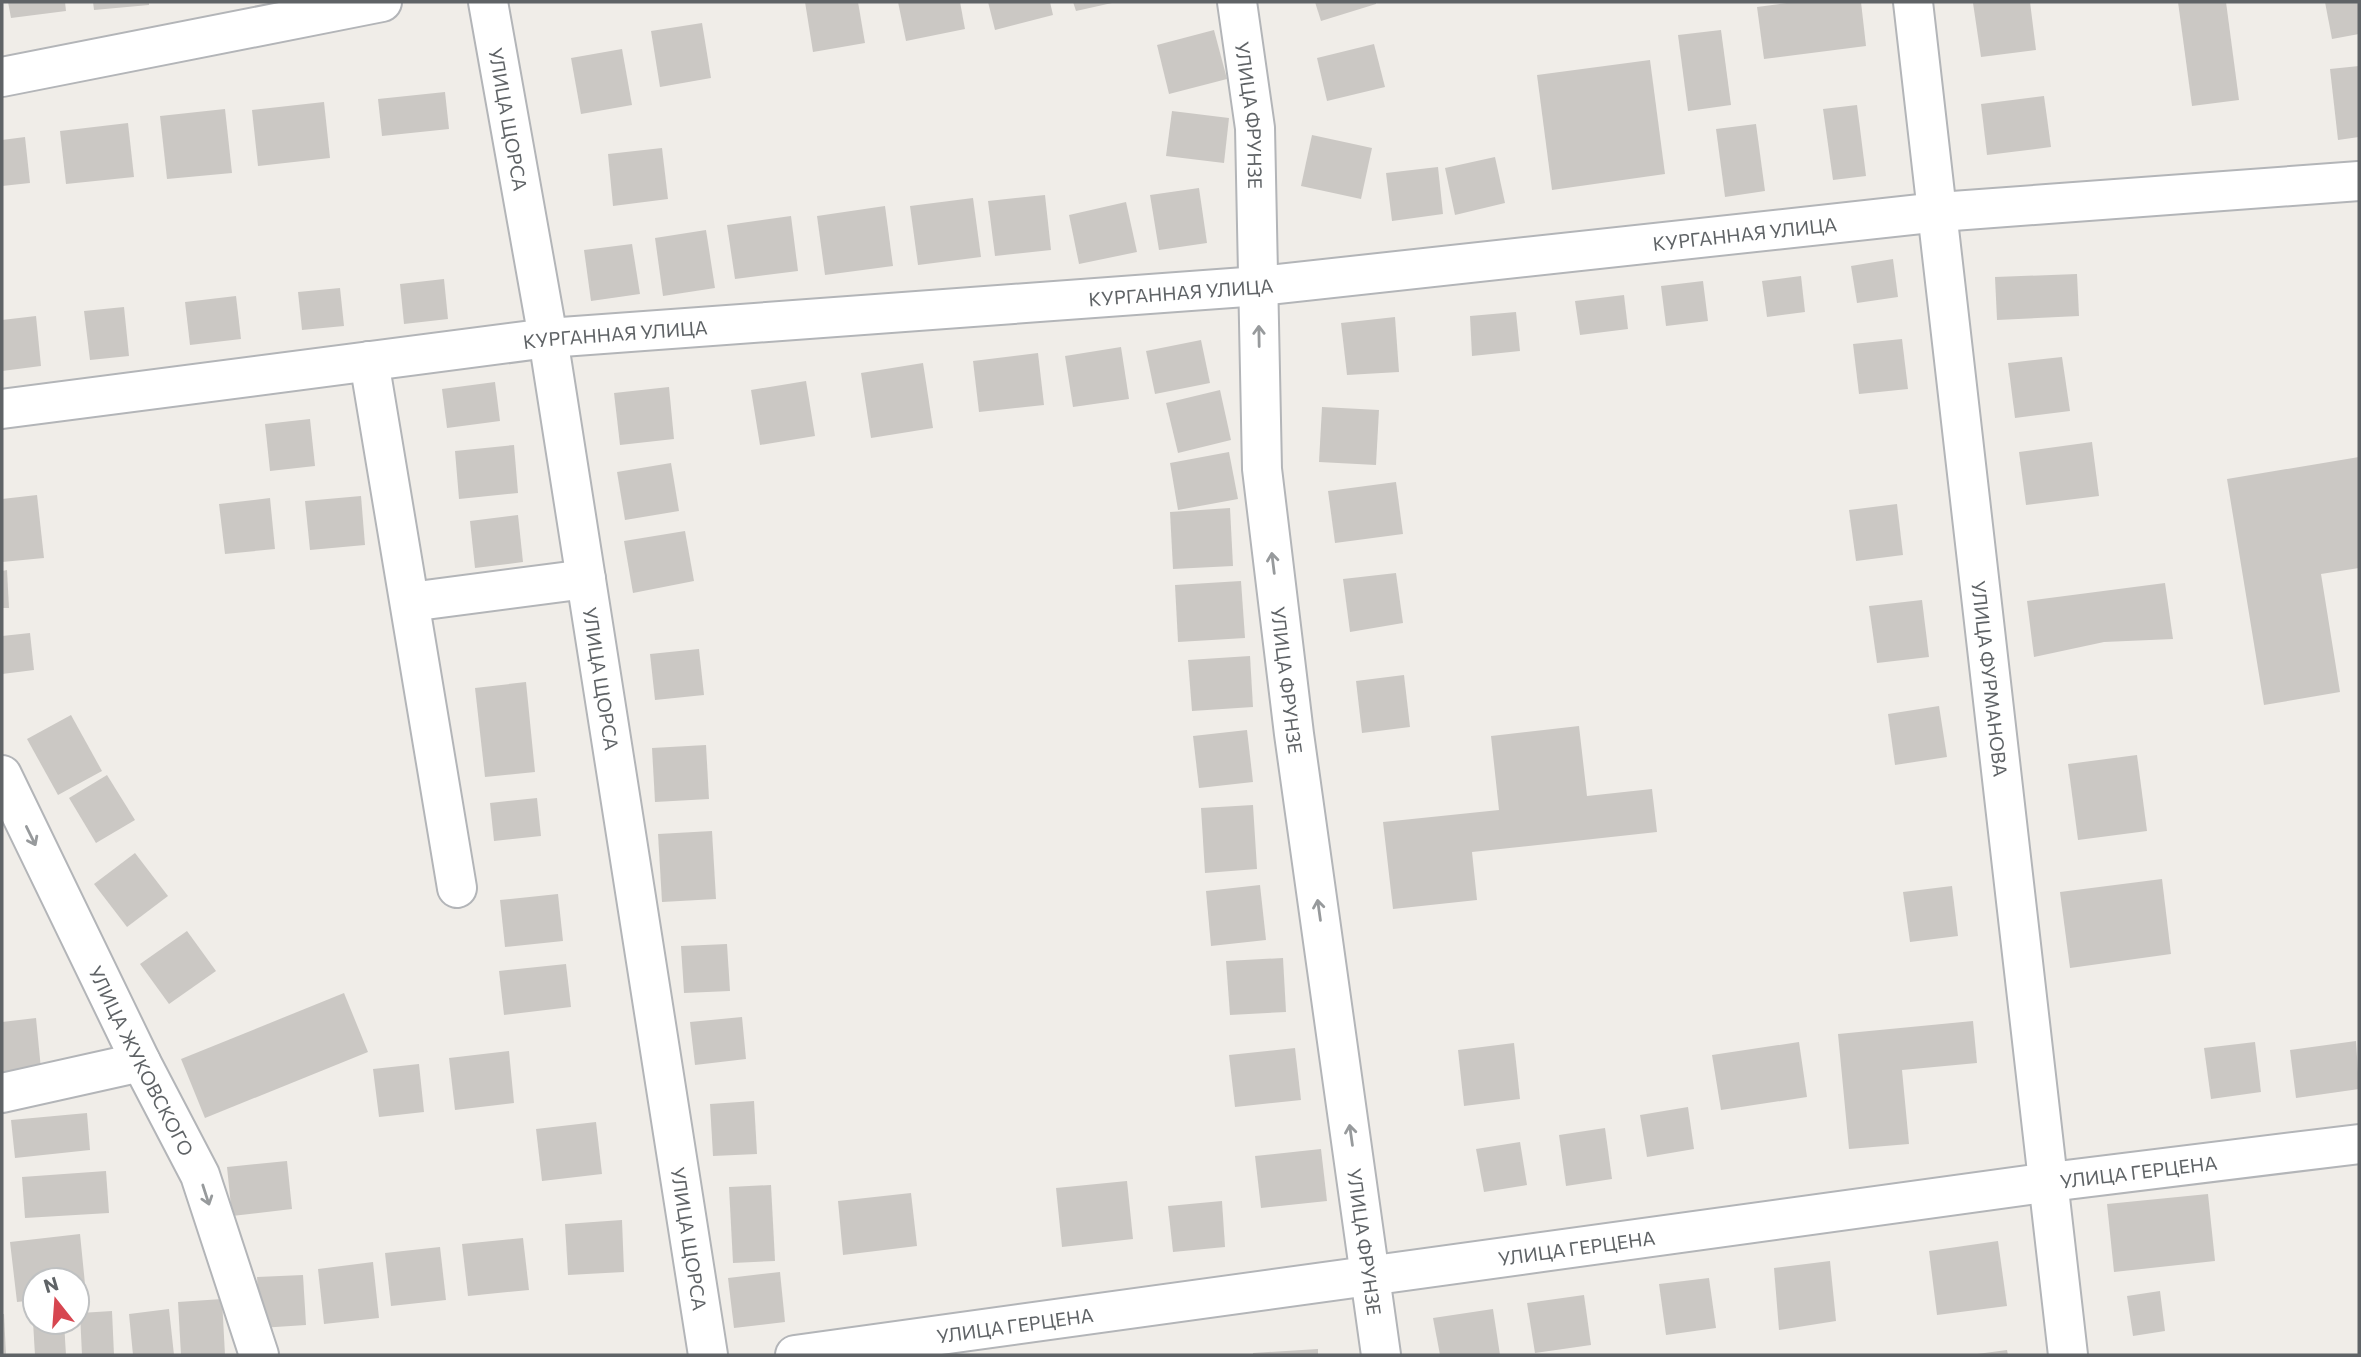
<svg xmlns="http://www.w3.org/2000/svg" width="2361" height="1357" viewBox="0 0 2361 1357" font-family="Commissioner,sans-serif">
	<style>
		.building { fill: #cbc8c4 }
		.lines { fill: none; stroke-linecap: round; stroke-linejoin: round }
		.minor-casing { stroke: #b3b5b8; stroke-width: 42 }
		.minor { stroke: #fff; stroke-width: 38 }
		.oneway { stroke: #979a9c }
		.labels { text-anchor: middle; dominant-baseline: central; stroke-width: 5; stroke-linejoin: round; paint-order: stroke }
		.street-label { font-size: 19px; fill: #5f6366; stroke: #fff }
	</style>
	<rect width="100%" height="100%" fill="#f0ede8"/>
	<g class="building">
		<polygon points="8,2 65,2 66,11 11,18"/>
		<polygon points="93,2 149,2 149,5 94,10"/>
		<polygon points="805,2 858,2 865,43 813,52"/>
		<polygon points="898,2 960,2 965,29 906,41"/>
		<polygon points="988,2 1050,2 1053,15 995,30"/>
		<polygon points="1073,2 1112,2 1112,3 1076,11"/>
		<polygon points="1315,2 1376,2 1376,4 1321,21"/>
		<polygon points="1794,2 1861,2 1866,46 1764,59 1757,7"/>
		<polygon points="1983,2 2030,2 2036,50 1981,57 1973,3"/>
		<polygon points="2178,2 2226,2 2239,100 2192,106"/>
		<polygon points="2325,2 2359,2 2359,34 2332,39"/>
		<polygon points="702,23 711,78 660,87 651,31"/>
		<polygon points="1214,30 1227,79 1169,94 1157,45"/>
		<polygon points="1721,30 1731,105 1688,111 1678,35"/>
		<polygon points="1374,44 1385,87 1327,101 1317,58"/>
		<polygon points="622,49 632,105 581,114 571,58"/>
		<polygon points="1650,60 1665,174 1552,190 1537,75"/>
		<polygon points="2359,66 2359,137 2338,140 2330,69"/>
		<polygon points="445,92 449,129 382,136 378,99"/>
		<polygon points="2044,96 2051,147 1987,155 1981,104"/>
		<polygon points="324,102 330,158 258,166 252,110"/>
		<polygon points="1857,105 1866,176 1833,180 1823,109"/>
		<polygon points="225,109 232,173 167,179 160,116"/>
		<polygon points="1172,111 1229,118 1224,163 1166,156"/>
		<polygon points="128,123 134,177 66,184 60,131"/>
		<polygon points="1756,124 1765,191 1725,197 1716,129"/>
		<polygon points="1312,135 1372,148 1361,199 1301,186"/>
		<polygon points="25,137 30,183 2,186 2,140"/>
		<polygon points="662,148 668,199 613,206 608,154"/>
		<polygon points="1495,157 1505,203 1455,215 1445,168"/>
		<polygon points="1438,167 1443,214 1392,221 1386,173"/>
		<polygon points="1199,188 1207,243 1159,250 1150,195"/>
		<polygon points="1045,195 1051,250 995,256 988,201"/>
		<polygon points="973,198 981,257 918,265 910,206"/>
		<polygon points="1126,202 1137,252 1079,264 1069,215"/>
		<polygon points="885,206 893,266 825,275 817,216"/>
		<polygon points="791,216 798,271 735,279 727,225"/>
		<polygon points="706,230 715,288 663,296 655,238"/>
		<polygon points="632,244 640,294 591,301 584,250"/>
		<polygon points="1893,259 1898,297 1857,303 1851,266"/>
		<polygon points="2077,274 2079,316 1997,320 1995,277"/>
		<polygon points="1801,276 1805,312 1767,317 1762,281"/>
		<polygon points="444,279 448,319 404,324 400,284"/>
		<polygon points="1703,281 1708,321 1666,326 1661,286"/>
		<polygon points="340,288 344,326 302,330 298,292"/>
		<polygon points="1624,295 1628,329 1580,335 1575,301"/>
		<polygon points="236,296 241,339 190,345 185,302"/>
		<polygon points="124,307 129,356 90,360 84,311"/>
		<polygon points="1516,312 1520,351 1472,356 1470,316"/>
		<polygon points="36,316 41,366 2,371 2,320"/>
		<polygon points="1395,317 1399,372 1347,375 1341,323"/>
		<polygon points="1902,339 1908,389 1859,394 1853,344"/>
		<polygon points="1201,340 1210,383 1155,394 1146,351"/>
		<polygon points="1121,347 1129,399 1073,407 1065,356"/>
		<polygon points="1038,353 1044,405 979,412 973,361"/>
		<polygon points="2062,357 2070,411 2015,418 2008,363"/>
		<polygon points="923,363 933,428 871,438 861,373"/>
		<polygon points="806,381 815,436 760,445 751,390"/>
		<polygon points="495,382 500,421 447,428 442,389"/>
		<polygon points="669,387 674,439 620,445 614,393"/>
		<polygon points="1220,390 1231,440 1178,453 1166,403"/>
		<polygon points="1322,407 1379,410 1376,465 1319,462"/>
		<polygon points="310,419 315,466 270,471 265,424"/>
		<polygon points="2092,442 2099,496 2026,505 2019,452"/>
		<polygon points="514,445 518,493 459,499 455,451"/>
		<polygon points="1229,452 1238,499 1178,510 1170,463"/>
		<polygon points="2359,457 2359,568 2321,574 2340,692 2264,705 2227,479"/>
		<polygon points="671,463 679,511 625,520 617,472"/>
		<polygon points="1396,482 1403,534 1335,543 1328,491"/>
		<polygon points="37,495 44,558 2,562 2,499"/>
		<polygon points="361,496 365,545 310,550 305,501"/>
		<polygon points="270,498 275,549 225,554 219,504"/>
		<polygon points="1897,504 1903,555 1856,561 1849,510"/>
		<polygon points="1230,508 1233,566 1173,569 1170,512"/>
		<polygon points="518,515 523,562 475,568 470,521"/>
		<polygon points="685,531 694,581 633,593 624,541"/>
		<polygon points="7,570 9,608 2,608 2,571"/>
		<polygon points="1396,573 1403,623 1350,632 1343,579"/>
		<polygon points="1241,581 1245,638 1178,642 1175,585"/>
		<polygon points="2165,583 2173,639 2104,642 2034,657 2027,601"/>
		<polygon points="1922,600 1929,657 1877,663 1869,606"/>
		<polygon points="30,633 34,670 2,674 2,636"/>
		<polygon points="699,649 704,695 655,700 650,654"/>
		<polygon points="1250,656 1253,707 1192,711 1188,660"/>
		<polygon points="1404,675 1410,727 1362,733 1356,681"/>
		<polygon points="526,682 535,772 485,777 475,688"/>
		<polygon points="1939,706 1947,757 1895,765 1888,714"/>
		<polygon points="71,715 102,771 58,795 27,739"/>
		<polygon points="1579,726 1587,796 1652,789 1657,832 1472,852 1477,900 1393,909 1383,822 1499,810 1491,736"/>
		<polygon points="1247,730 1253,782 1199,788 1193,736"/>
		<polygon points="706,745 709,799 655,802 652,748"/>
		<polygon points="2137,755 2147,831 2078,840 2068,764"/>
		<polygon points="107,775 135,820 96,843 69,798"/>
		<polygon points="537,798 541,836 494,841 490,803"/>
		<polygon points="1253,805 1257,869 1205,873 1201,808"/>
		<polygon points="712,831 716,899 662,902 658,834"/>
		<polygon points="135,853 168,896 127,927 94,884"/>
		<polygon points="2162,879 2171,954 2070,968 2060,892"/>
		<polygon points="1260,885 1266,940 1211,946 1206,891"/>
		<polygon points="1952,886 1958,936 1910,942 1903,892"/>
		<polygon points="558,894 563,941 505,947 500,900"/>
		<polygon points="187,931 216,971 169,1004 140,964"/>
		<polygon points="727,944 730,991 684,993 681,946"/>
		<polygon points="1283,958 1286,1012 1230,1015 1226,961"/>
		<polygon points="566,964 571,1007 504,1015 499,971"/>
		<polygon points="344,993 368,1052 205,1118 181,1059"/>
		<polygon points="742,1017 746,1059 695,1065 690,1022"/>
		<polygon points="36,1018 41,1069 2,1074 2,1022"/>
		<polygon points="1973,1021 1977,1063 1902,1070 1909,1144 1849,1149 1838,1034"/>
		<polygon points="2356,1041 2359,1089 2296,1098 2290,1050"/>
		<polygon points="1799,1042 1807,1097 1721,1110 1712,1055"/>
		<polygon points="2255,1042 2261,1092 2211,1099 2204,1048"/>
		<polygon points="1514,1043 1520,1099 1464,1106 1458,1050"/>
		<polygon points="1295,1048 1301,1100 1235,1107 1229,1055"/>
		<polygon points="509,1051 514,1103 455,1110 449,1058"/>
		<polygon points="419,1064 424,1112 379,1117 373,1069"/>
		<polygon points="754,1101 757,1154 713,1156 710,1104"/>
		<polygon points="1688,1107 1694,1149 1647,1157 1640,1115"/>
		<polygon points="87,1113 90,1150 15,1158 11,1120"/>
		<polygon points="596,1122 602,1174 542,1181 536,1129"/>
		<polygon points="1605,1128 1612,1179 1566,1186 1559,1135"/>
		<polygon points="1520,1142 1527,1185 1484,1192 1476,1149"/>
		<polygon points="1321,1149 1327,1201 1261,1208 1255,1156"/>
		<polygon points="287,1161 292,1209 232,1216 227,1167"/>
		<polygon points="106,1171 109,1213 25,1218 22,1177"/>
		<polygon points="1127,1181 1133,1239 1062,1247 1056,1188"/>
		<polygon points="771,1185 775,1261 733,1263 729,1187"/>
		<polygon points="911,1193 917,1246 843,1255 838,1201"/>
		<polygon points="2208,1194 2215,1261 2114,1272 2107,1204"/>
		<polygon points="1222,1201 1225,1247 1173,1252 1168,1206"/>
		<polygon points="622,1220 624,1272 568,1275 565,1224"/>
		<polygon points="80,1234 86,1294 77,1295 77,1280 35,1280 35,1300 17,1302 10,1242"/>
		<polygon points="523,1238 529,1290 468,1296 462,1244"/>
		<polygon points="1998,1241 2007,1306 1937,1315 1929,1251"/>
		<polygon points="440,1247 446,1300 391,1306 385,1253"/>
		<polygon points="1830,1261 1836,1321 1779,1330 1774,1268"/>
		<polygon points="373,1262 379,1318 324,1324 318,1269"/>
		<polygon points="780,1272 785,1322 734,1328 728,1278"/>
		<polygon points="303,1275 306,1325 260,1328 257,1277"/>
		<polygon points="1709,1278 1716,1328 1666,1335 1659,1284"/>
		<polygon points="2160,1291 2165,1331 2133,1336 2127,1296"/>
		<polygon points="1584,1295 1591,1345 1535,1353 1527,1303"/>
		<polygon points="222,1299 225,1355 181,1355 178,1302"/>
		<polygon points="169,1309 174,1355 133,1355 129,1314"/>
		<polygon points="1493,1309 1500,1355 1440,1355 1433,1318"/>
		<polygon points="112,1311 114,1355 82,1355 80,1313"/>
		<polygon points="2,1314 4,1314 6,1355 2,1355"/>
		<polygon points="33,1322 64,1322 66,1355 35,1355"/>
		<polygon points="1318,1349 1318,1355 1253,1355 1253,1353"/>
		<polygon points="2007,1350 2008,1355 1977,1355 1977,1354"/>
	</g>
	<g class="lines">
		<g class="minor-casing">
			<g id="minor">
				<path id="s1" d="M488 2 548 338 708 1355"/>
				<path id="s2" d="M1237 2 1255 128 1262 469 1294 734 1381 1355"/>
				<path id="s3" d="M1913 2 2068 1355"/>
				<polyline points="2,77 382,2"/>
				<polyline points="369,361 457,888"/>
				<path id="s4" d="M2 409 548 338 1259 286 1939 212 2359 181"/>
				<polyline points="410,602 586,579"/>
				<path id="s5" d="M2 775 141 1062 200 1175 259 1355"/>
				<polyline points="2,1093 141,1062"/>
				<path id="s6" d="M795 1355 2050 1182 2359 1144"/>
			</g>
		</g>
		<use href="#minor" class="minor"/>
	</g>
	<defs><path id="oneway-shaft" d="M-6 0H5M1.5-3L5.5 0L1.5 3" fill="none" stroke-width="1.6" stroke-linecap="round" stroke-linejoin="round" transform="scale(1.75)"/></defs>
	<g class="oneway">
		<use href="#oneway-shaft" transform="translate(1259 336) rotate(-91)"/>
		<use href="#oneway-shaft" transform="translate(1273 563) rotate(-97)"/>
		<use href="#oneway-shaft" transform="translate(31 836) rotate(64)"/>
		<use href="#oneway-shaft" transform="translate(1319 910) rotate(-98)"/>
		<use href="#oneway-shaft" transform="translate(1351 1135) rotate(-98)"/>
		<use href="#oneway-shaft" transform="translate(206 1195) rotate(72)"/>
	</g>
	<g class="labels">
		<g class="street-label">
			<text stroke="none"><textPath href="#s2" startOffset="114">УЛИЦА ФРУНЗЕ</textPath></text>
			<text stroke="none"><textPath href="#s1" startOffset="119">УЛИЦА ЩОРСА</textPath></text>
			<text stroke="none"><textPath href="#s4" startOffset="1752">КУРГАННАЯ УЛИЦА</textPath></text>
			<text stroke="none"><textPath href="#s4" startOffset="1185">КУРГАННАЯ УЛИЦА</textPath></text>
			<text stroke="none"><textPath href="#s4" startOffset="618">КУРГАННАЯ УЛИЦА</textPath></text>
			<text stroke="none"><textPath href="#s1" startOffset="686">УЛИЦА ЩОРСА</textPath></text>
			<text stroke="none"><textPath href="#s3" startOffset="681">УЛИЦА ФУРМАНОВА</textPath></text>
			<text stroke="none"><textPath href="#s2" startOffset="681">УЛИЦА ФРУНЗЕ</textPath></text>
			<text stroke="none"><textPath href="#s5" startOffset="318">УЛИЦА ЖУКОВСКОГО</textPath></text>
			<text stroke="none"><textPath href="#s6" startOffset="1356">УЛИЦА ГЕРЦЕНА</textPath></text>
			<text stroke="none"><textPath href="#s1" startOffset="1253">УЛИЦА ЩОРСА</textPath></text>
			<text stroke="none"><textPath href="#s2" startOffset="1248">УЛИЦА ФРУНЗЕ</textPath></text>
			<text stroke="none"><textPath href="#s6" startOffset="789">УЛИЦА ГЕРЦЕНА</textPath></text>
			<text stroke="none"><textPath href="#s6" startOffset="222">УЛИЦА ГЕРЦЕНА</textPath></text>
		</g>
	</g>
	<rect width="2361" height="1357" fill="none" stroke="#5f6366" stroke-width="7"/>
	<g transform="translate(56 1301) rotate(343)"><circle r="33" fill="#ffffff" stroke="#bfc1c2" stroke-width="2"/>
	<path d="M0-5L12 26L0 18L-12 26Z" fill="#d74650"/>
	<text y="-10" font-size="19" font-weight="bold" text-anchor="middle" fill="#5f6366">N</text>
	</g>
</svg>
